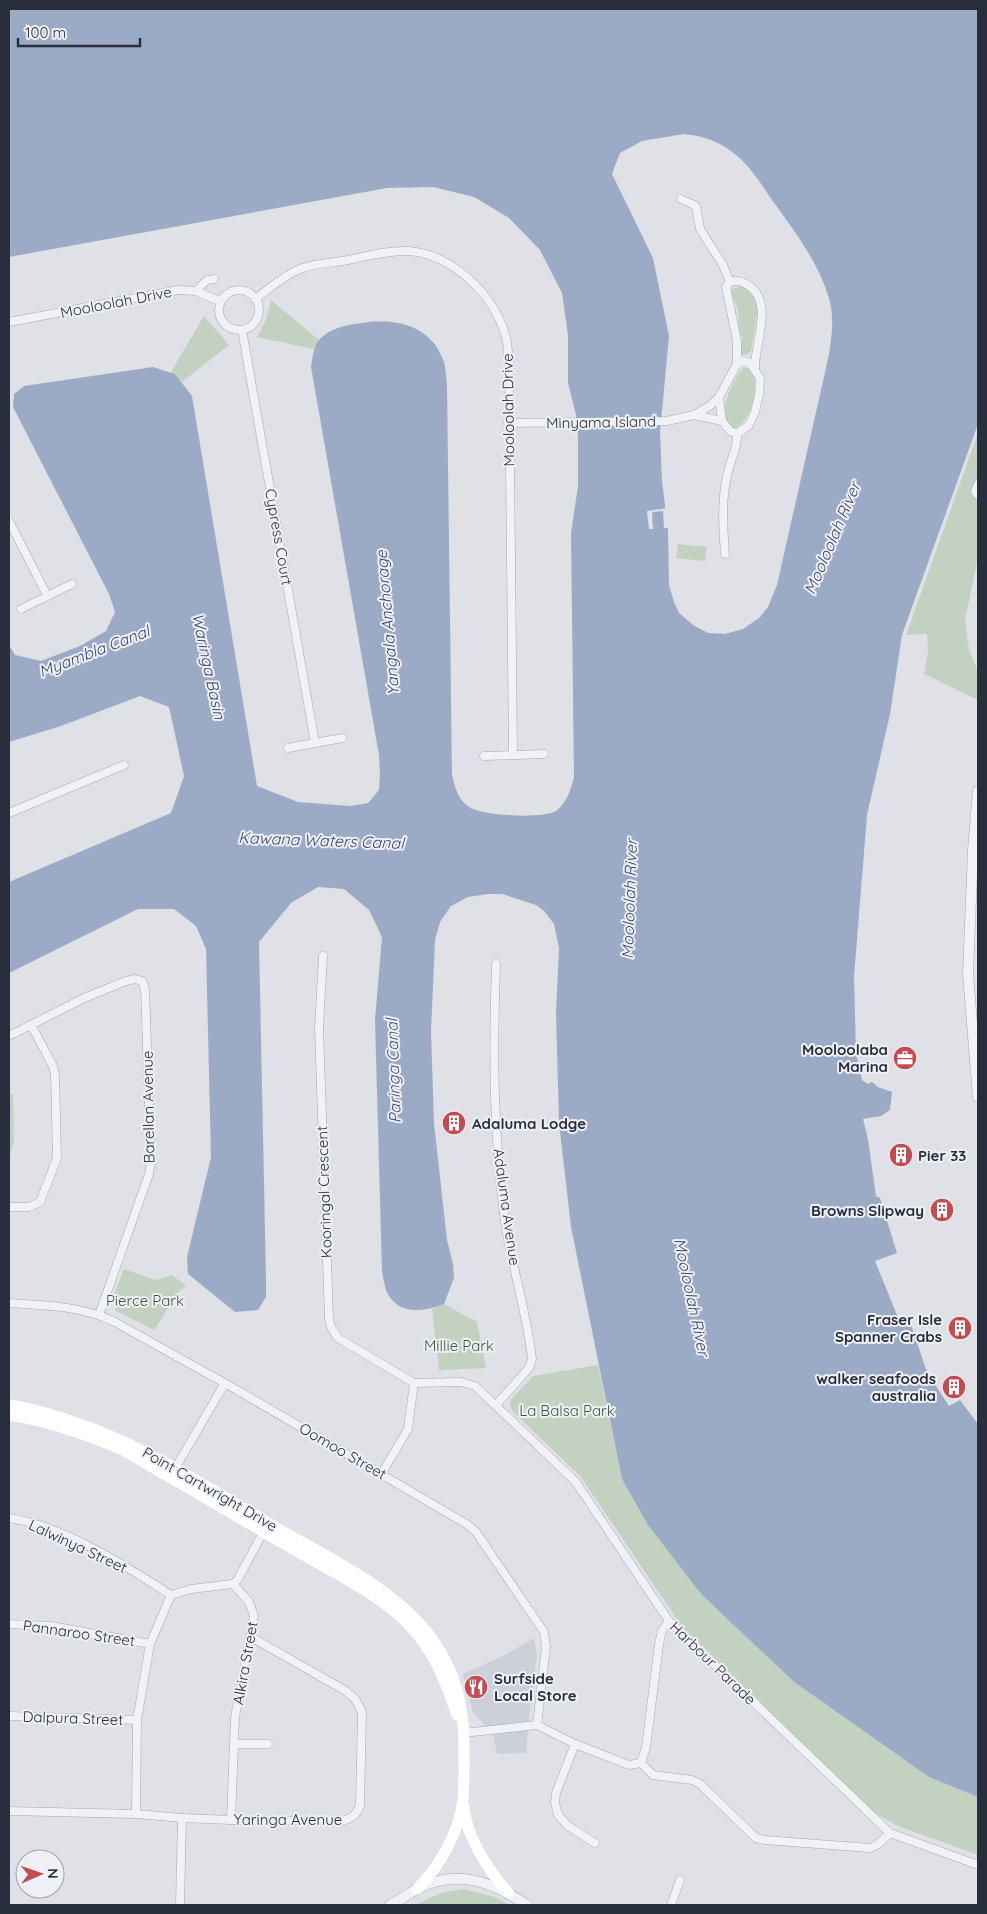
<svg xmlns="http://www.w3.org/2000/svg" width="987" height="1914" viewBox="0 0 987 1914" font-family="Quicksand,sans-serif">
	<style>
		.built { fill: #cdd0d9 }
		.green { fill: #c3d1c1 }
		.water { fill: #9cabc5; fill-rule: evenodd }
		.pier { fill: #dfe1e7 }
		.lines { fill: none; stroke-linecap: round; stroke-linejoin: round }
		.minor-casing { stroke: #a5a8b1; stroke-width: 9 }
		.tertiary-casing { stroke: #a5a8b1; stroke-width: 11 }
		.minor { stroke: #f1f2f6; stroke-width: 8 }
		.tertiary { stroke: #f1f2f6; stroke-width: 10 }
		.secondary { stroke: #fff; stroke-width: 11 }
		.labels { text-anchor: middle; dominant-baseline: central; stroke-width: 4; stroke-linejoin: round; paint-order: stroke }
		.street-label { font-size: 15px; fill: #292e3d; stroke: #eef0f5 }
		.poi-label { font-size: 15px; font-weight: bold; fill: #292e3d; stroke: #eef0f5; text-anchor: end }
		.park-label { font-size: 15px; fill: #3a5837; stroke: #eef0f5 }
		.water-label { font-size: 16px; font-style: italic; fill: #36486e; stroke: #eef0f5 }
	</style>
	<rect width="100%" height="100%" fill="#dfe1e7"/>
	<polygon class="built" points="534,1638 537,1655 530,1707 526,1753 497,1754 493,1734 473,1712 463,1674 503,1656"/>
	<g class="green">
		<path d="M741 286 751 290 758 308 751 351 747 355 741 354 740 347 743 338C735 329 741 318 737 307 734 298 731 299 732 289Z"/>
		<polygon points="271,300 319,340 314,349 257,337 266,320"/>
		<polygon points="204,316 229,345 182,382 171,372"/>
		<path d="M743 368H749L754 374C756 392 754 411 741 424 738 427 735 430 731 427 714 417 734 378 743 368Z"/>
		<polygon points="978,433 978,558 965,620 969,650 978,672 978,700 924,674 928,652 927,634 906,635"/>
		<polygon points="678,544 707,547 705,561 676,558"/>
		<polygon points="13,1094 14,1141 9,1158 9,1095"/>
		<polygon points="124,1269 155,1280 172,1275 186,1286 180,1290 154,1330 116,1311 112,1299"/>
		<polygon points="444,1304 477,1322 486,1368 439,1370 432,1309"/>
		<polygon points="598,1365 622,1479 702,1595 794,1682 929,1777 978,1797 978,1855 898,1826 875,1813 681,1625 580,1476 512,1411 510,1404 511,1399 533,1376"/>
		<polygon points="463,1889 495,1897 509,1905 415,1905 441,1893"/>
	</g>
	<path class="water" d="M9 9H978V424L902 635 890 714 867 815 854 977 856 1053 862 1080 868 1084 872 1082 878 1087 892 1092 890 1110 881 1116 863 1119 868 1139 876 1196 880 1198 897 1253 875 1261 899 1320 908 1316 927 1372 949 1406 960 1400 978 1424V1797L929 1777 794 1682 702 1595 648 1525 622 1479 571 1227 559 1123 556 1013 559 948 554 924 544 911 536 905 502 894H488L468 897 451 906 440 922 435 940 431 1032 434 1123 447 1240 453 1264 454 1278 444 1304C424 1312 397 1316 386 1290 384 1284 383 1277 382 1271L375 1020 382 937 369 910 344 889 318 887 291 903 259 942 266 1279V1297L258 1310 235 1312 188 1274 187 1257 211 1157 206 949 196 926 174 909H138L9 973V882L171 813 184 776 169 707 140 696 61 726 9 742V645L15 655 41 661 80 646 106 631 115 612 109 594 13 407 14 394 24 386 153 367 175 374 192 396 257 786 298 802 350 806 368 803 379 790 380 774 379 755 311 367C313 357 313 343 323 336 334 327 348 325 362 323 397 318 431 325 444 362 446 369 446 378 447 385L452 774C455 787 457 798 469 807 482 816 543 819 556 811 567 803 571 789 574 777L571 533 578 486V436L576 415 568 383V335L562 293 540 250 509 218 474 197 433 187 387 188 9 257ZM684 134C704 136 721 142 736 155 751 167 761 184 772 200 793 229 817 260 828 295 835 316 832 337 828 359L777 585 768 607 759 618 743 629 725 634 708 633 693 625 679 613 674 602 669 585 668 530 662 481 660 432 669 336 653 258 612 174 620 153 642 141Z"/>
	<polygon class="pier" points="668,508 669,528 664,528 663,511 652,512 653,529 649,529 647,511"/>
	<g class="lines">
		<g class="minor-casing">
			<g id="minor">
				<polyline points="681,199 696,206 700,229 723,265 730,282"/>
				<path d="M730 282C736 280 743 282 748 285 775 302 754 343 755 369"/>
				<circle cx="239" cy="310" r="20"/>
				<polyline points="196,291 207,280 214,279"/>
				<path d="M255 299C269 289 284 275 300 269 314 263 333 263 348 260 367 256 389 250 409 251 454 255 494 295 506 337 508 345 508 355 509 363L513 754"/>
				<polyline points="9,322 178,290 196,291 221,302"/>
				<polyline points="242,330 315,743"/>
				<polyline points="719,397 722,421"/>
				<polyline points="694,415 722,421 730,431 737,434"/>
				<polyline points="508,423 667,421 694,415 711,405 719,397 737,364 737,341 726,287 730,282"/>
				<polyline points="737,434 749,425 755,412 759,395 760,378 750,363 742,361 737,364"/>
				<polyline points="978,484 975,491 978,495"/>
				<polyline points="9,521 47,595"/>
				<path d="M725 554C723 527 721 498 728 472 731 458 738 448 737 434"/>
				<polyline points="21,609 72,584"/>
				<polyline points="288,748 342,738"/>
				<polyline points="484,756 544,754"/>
				<polyline points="9,813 124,765"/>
				<polyline points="323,956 319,1028 329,1319 331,1327 338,1338 414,1383"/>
				<path d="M496 964C493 1050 493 1136 505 1221 512 1268 527 1313 532 1359L529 1368 496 1405"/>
				<polyline points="9,1036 84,998 126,981 135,979 142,981 145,989 151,1161 149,1174 99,1315"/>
				<polyline points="9,1207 29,1207 40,1202 57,1158 55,1075 53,1066 31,1025"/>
				<path d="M9 1303C44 1305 80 1306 113 1321L237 1390 468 1525 476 1532 544 1632 546 1647 537 1725"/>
				<polyline points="414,1383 461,1382 475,1386 575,1481 669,1621 890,1833 978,1865"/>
				<polyline points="173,1472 225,1383"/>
				<polyline points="382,1473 408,1429 414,1383"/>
				<path d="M9 1518C64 1526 124 1565 171 1595"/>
				<polyline points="233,1584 238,1579 265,1529"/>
				<polyline points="9,1624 51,1626 150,1644"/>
				<polyline points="9,1716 137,1720"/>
				<polyline points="463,1733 537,1725 575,1744 629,1765 641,1763 653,1775 692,1780 700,1784 756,1838 765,1840 870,1848 877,1845 890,1833"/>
				<polyline points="234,1744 268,1744"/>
				<polyline points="575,1744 556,1793 555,1803 558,1815 568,1826 595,1843"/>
				<polyline points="641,1763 646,1747 659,1644 662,1631 669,1621"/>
				<path d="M9 1811 136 1814 182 1818 231 1820 342 1821C352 1818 357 1815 360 1805L362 1712 355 1699 346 1691 251 1637"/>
				<polyline points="136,1814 137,1720 150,1644 171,1595 191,1589 233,1584"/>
				<polyline points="231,1820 235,1717 254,1616 249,1602 233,1584"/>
				<polyline points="180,1905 182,1818"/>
				<polyline points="671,1905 680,1880"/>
			</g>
		</g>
		<g class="tertiary-casing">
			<g id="tertiary">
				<polyline points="978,791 973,850 968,974 978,1097"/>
				<path d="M390 1905C401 1900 410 1892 421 1887 460 1869 494 1883 527 1905"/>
			</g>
		</g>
		<use href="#minor" class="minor"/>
		<use href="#tertiary" class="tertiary"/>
		<g class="secondary">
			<path d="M9 1405C29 1407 49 1414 68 1420 144 1444 209 1489 277 1528 328 1558 390 1586 427 1632 458 1672 465 1708 464 1757 464 1771 464 1785 463 1799 459 1833 440 1866 417 1889"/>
			<path d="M9 1415C48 1421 86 1434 123 1450 179 1483 236 1516 293 1549 333 1572 388 1598 417 1634 437 1658 447 1686 457 1715"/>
			<path d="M464 1807C466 1836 489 1872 509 1893"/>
		</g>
	</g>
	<defs>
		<g id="office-disc" transform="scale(1.25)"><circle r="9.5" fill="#c44c50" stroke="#eef0f5"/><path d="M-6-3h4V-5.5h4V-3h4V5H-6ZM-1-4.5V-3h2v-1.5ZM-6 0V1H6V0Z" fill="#fff"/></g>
		<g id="building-disc" transform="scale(1.25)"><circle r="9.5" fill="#c44c50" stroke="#eef0f5"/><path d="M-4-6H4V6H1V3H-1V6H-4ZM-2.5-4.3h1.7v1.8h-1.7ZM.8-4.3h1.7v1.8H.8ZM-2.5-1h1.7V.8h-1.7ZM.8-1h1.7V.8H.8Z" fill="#fff"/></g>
		<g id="restaurant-disc" transform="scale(1.25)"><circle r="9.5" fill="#c44c50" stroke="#eef0f5"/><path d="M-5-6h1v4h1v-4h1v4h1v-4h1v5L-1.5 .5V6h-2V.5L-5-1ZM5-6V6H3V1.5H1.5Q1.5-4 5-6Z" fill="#fff"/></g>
	</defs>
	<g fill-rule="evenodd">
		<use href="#office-disc" x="905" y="1058"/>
		<use href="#building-disc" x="454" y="1123"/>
		<use href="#building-disc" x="901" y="1155"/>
		<use href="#building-disc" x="942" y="1210"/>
		<use href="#building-disc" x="960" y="1328"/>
		<use href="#building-disc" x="954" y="1387"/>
		<use href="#restaurant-disc" x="476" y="1687"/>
	</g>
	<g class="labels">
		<g class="street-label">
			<text transform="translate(116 302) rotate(-11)">Mooloolah Drive</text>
			<text transform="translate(508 410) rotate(-91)">Mooloolah Drive</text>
			<text transform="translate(601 422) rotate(-1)">Minyama Island</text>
			<text transform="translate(279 537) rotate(80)">Cypress Court</text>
			<text transform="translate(148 1107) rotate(-91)">Barellan Avenue</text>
			<text transform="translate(324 1192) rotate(-92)">Kooringal Crescent</text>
			<text transform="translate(507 1207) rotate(82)">Adaluma Avenue</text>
			<text transform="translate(343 1451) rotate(30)">Oomoo Street</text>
			<text transform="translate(210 1489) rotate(30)">Point Cartwright Drive</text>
			<text transform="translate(78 1546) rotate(25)">Lalwinya Street</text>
			<text transform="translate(79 1633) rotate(8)">Pannaroo Street</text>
			<text transform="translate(245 1663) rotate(-80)">Alkira Street</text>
			<text transform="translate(713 1663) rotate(44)">Harbour Parade</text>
			<text transform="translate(73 1718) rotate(2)">Dalpura Street</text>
			<text x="288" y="1819">Yaringa Avenue</text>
		</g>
		<g class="poi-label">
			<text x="888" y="1049">Mooloolaba<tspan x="888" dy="17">Marina</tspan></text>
			<text x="472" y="1123" text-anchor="start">Adaluma Lodge</text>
			<text x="918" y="1155" text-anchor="start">Pier 33</text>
			<text x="924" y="1210">Browns Slipway</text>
			<text x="942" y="1319">Fraser Isle<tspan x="942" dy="17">Spanner Crabs</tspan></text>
			<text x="936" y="1378">walker seafoods<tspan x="936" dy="17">australia</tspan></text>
			<text x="494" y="1678" text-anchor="start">Surfside<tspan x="494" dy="17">Local Store</tspan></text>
		</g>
		<g class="park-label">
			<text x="145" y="1300">Pierce Park</text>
			<text x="459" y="1345">Millie Park</text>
			<text x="567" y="1410">La Balsa Park</text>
		</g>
		<g class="water-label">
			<text transform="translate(832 538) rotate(-67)">Mooloolah River</text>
			<text transform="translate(387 623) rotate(-95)">Yangala Anchorage</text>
			<text transform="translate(94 651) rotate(-21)">Myambla Canal</text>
			<text transform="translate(209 666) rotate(78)">Waringa Basin</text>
			<text transform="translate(321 840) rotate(2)">Kawana Waters Canal</text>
			<text transform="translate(629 899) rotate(-88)">Mooloolah River</text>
			<text transform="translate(393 1071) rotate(-92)">Paringa Canal</text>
			<text transform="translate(692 1297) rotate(78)">Mooloolah River</text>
		</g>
	</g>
	<rect width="987" height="1914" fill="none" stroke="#292e3d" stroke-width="20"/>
	<g transform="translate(40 1874) rotate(88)"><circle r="24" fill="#eef0f5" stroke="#9fa2ab"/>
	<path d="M0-4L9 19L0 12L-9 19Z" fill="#c44c50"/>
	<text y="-8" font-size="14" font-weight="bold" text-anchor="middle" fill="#292e3d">N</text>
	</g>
	<path d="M18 38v8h122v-8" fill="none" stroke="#292e3d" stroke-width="2.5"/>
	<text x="25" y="38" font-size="15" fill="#292e3d" stroke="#eef0f5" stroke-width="4" paint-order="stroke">100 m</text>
</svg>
